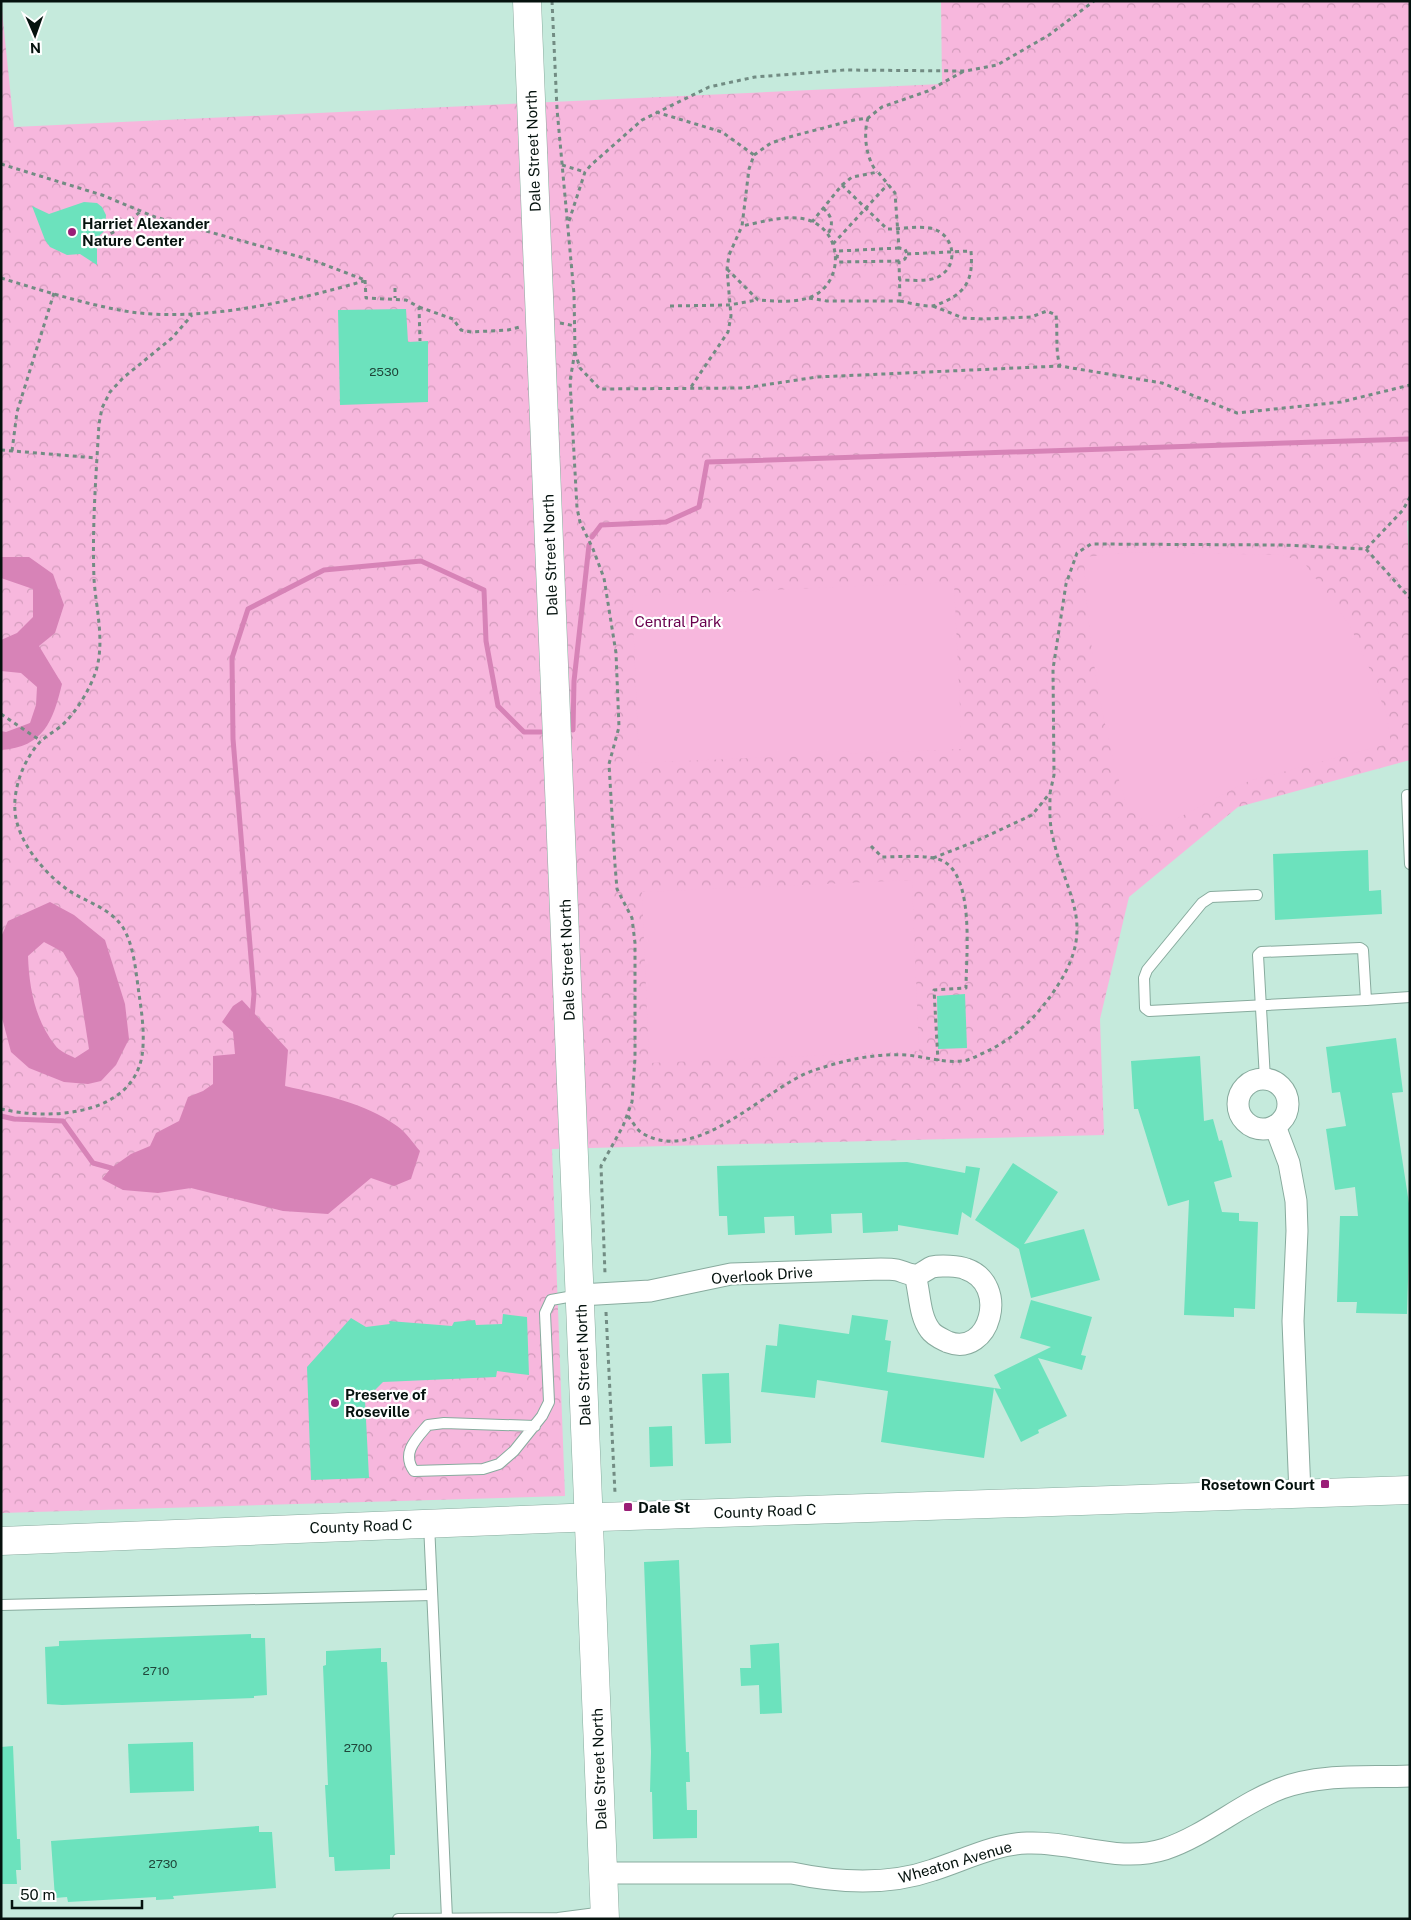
<svg xmlns="http://www.w3.org/2000/svg" width="1411" height="1920" viewBox="0 0 1411 1920" font-family="'Public Sans',sans-serif">
	<style>
		.park { fill: url(#park-crowns) }
		.garden { fill: #f7b7dd }
		.water { fill: #d783b7; fill-rule: evenodd }
		.lines { fill: none; stroke-linecap: round; stroke-linejoin: round }
		.stream { stroke: #d783b7; stroke-width: 5 }
		.building { fill: #6ce2bd }
		.lane-casing { stroke: #88ab9e; stroke-width: 12 }
		.street-casing { stroke: #88ab9e; stroke-width: 23 }
		.secondary-casing { stroke: #88ab9e; stroke-width: 29 }
		.path { stroke: #728c83; stroke-width: 3; stroke-dasharray: 4 4; stroke-linecap: butt }
		.lane { stroke: #fff; stroke-width: 10 }
		.street { stroke: #fff; stroke-width: 21 }
		.secondary { stroke: #fff; stroke-width: 28 }
		.poi-dot { fill: #9a1f77; stroke: #fff; stroke-width: 2 }
		.labels { text-anchor: middle; dominant-baseline: central; stroke-width: 4.5; stroke-linejoin: round; paint-order: stroke }
		.number-label { font-size: 12px; fill: #1f463a }
		.street-label { font-size: 15px; fill: #05120e; stroke: #fff }
		.poi-label { font-size: 15px; font-weight: bold; fill: #05120e; stroke: #fff; text-anchor: start }
		.park-label { font-size: 15px; fill: #69004e; stroke: #fff }
	</style>
	<defs>
		<pattern id="park-crowns" width="20" height="18" patternUnits="userSpaceOnUse" patternTransform="scale(1.25)"><rect width="20" height="18" fill="#f7b7dd"/><path d="M2 6a3 3 0 1 1 6 0M12 15a3 3 0 1 1 6 0" fill="none" stroke="#d29cbc"/></pattern>
	</defs>
	<rect width="100%" height="100%" fill="#c5eadc"/>
	<polygon class="park" points="1,1 14,127 942,84 941,1 1410,1 1410,520 1407,521 1410,582 1410,760 1238,807 1129,897 1100,1019 1104,1135 552,1149 565,1496 1,1513"/>
	<g class="garden">
		<path d="M1134 552 1280 555 1303 561 1350 626 1371 672 1387 717 1391 743 1249 781 1174 820 1154 827C1145 822 1137 812 1128 810 1102 729 1087 641 1084 557Z"/>
		<polygon points="954,582 962,749 639,763 632,596"/>
		<polygon points="912,880 919,1051 649,1063 642,892"/>
	</g>
	<g class="water">
		<path d="M1 557H29L53 574 64 605 55 633 39 646 62 684C53 721 44 747 1 750V731L6 732 30 723 36 705 37 687 21 673 1 671V640L17 633 33 617V589L1 578Z"/>
		<path d="M50 902 74 915 105 940 125 1004 129 1039 116 1065 101 1081 88 1084 64 1082 29 1068 11 1052 1 1014V937L8 921ZM44 942 63 952 78 978 89 1049 75 1058C69 1055 59 1051 55 1045 35 1020 29 987 28 956Z"/>
		<path d="M242 1000 288 1050 285 1086C323 1095 364 1102 397 1126 406 1132 413 1143 420 1151L411 1179 394 1186 371 1178 328 1214 283 1211 191 1188 158 1193 123 1190 102 1179 111 1168 131 1154 150 1146 156 1133 179 1121 188 1097 203 1091 213 1084V1056L235 1054 233 1032 222 1022 233 1006Z"/>
	</g>
	<g class="lines">
		<g class="stream">
			<polyline points="592,537 601,525 666,522 699,507 707,462 1410,439"/>
			<polyline points="573,730 574,681 589,545"/>
			<polyline points="252,1017 254,994 233,739 232,658 248,609 324,570 421,561 484,590 486,641 498,706 524,732 541,732"/>
			<polyline points="1,1116 14,1119 63,1121 93,1163 111,1168"/>
		</g>
	</g>
	<g class="building">
		<polygon points="84,202 97,203 102,207 106,215 105,230 96,239 99,248 97,248 97,265 80,254 67,255 50,247 45,240 32,206 49,214"/>
		<polygon points="406,309 408,342 428,341 428,402 340,405 338,310"/>
		<polygon points="1368,850 1369,891 1381,890 1382,914 1275,920 1273,854"/>
		<polygon points="965,994 967,1048 938,1049 937,996"/>
		<polygon points="1396,1038 1403,1092 1392,1093 1410,1210 1407,1314 1356,1313 1357,1302 1337,1302 1340,1216 1358,1216 1355,1187 1335,1190 1326,1129 1346,1126 1340,1092 1332,1093 1326,1047"/>
		<polygon points="1200,1056 1204,1121 1213,1119 1219,1141 1222,1140 1232,1177 1214,1182 1222,1212 1239,1213 1239,1221 1258,1222 1255,1309 1234,1308 1234,1317 1184,1315 1189,1200 1168,1206 1138,1109 1134,1109 1131,1061"/>
		<polygon points="907,1162 965,1173 966,1166 980,1168 971,1218 962,1212 958,1235 898,1225 898,1231 863,1233 862,1213 831,1214 832,1233 795,1235 794,1216 764,1217 765,1233 728,1235 727,1216 719,1216 717,1166"/>
		<polygon points="1013,1163 1058,1192 1024,1244 1084,1229 1100,1280 1031,1298 1019,1249 975,1220"/>
		<polygon points="1031,1300 1092,1317 1081,1355 1086,1356 1082,1370 1038,1358 1067,1416 1038,1430 1039,1433 1021,1442 994,1388 984,1458 881,1442 888,1391 817,1380 815,1398 761,1392 766,1345 777,1346 779,1324 849,1334 852,1315 888,1320 885,1340 891,1341 887,1372 1001,1389 994,1375 1051,1347 1020,1338"/>
		<polygon points="503,1314 527,1317 529,1375 497,1371 496,1377 383,1382 365,1400 369,1478 311,1480 307,1367 351,1318 366,1327 390,1324 389,1321 452,1326 454,1322 475,1320 476,1325 502,1324"/>
		<polygon points="729,1373 731,1443 705,1444 702,1374"/>
		<polygon points="672,1426 673,1466 650,1467 649,1427"/>
		<polygon points="679,1560 686,1752 689,1752 690,1782 686,1782 687,1810 697,1810 697,1838 653,1839 652,1792 650,1792 651,1752 644,1562"/>
		<polygon points="251,1634 251,1638 265,1638 267,1695 254,1696 254,1698 62,1705 47,1704 45,1647 59,1646 59,1641"/>
		<polygon points="779,1643 782,1713 760,1714 759,1685 741,1686 740,1668 751,1668 750,1645"/>
		<polygon points="381,1648 381,1662 387,1662 395,1855 390,1855 390,1869 335,1871 334,1857 329,1857 325,1785 328,1785 323,1666 326,1665 326,1651"/>
		<polygon points="193,1742 194,1791 130,1793 128,1744"/>
		<polygon points="13,1746 17,1839 20,1839 21,1870 16,1870 17,1884 1,1884 1,1747"/>
		<polygon points="259,1826 259,1832 272,1832 276,1888 173,1896 174,1899 156,1900 156,1897 68,1902 67,1897 55,1898 51,1841"/>
	</g>
	<g class="lines">
		<g class="lane-casing">
			<g id="lane">
				<polyline points="1407,795 1410,864"/>
				<polyline points="1257,895 1211,897 1202,903 1147,970 1144,978 1145,1008 1149,1011 1366,1000"/>
				<polyline points="1265,1079 1258,955 1261,952 1360,948 1363,950 1366,1000 1410,997"/>
				<path d="M535 1426 444 1423 428 1425C416 1439 401 1453 414 1471L483 1469 499 1464 514 1451 542 1416 549 1402 545 1313 551 1300 579 1295"/>
				<polyline points="429,1524 447,1918"/>
				<polyline points="1,1605 432,1595"/>
				<polyline points="398,1919 558,1918 604,1912"/>
			</g>
		</g>
		<g class="street-casing">
			<g id="street">
				<circle cx="1263" cy="1104" r="25"/>
				<polyline points="1275,1126 1289,1163 1296,1201 1297,1231 1293,1321 1300,1494"/>
				<path d="M580 1295 650 1291 731 1274 881 1269C886 1269 892 1269 897 1270 902 1271 909 1275 915 1275 921 1275 927 1269 932 1267 940 1265 959 1266 966 1269 1010 1284 990 1358 948 1342 942 1339 934 1336 930 1330 919 1316 920 1292 915 1275"/>
				<path d="M603 1873H792C839 1883 887 1886 933 1870 964 1860 995 1844 1027 1843 1075 1841 1118 1864 1165 1849 1207 1835 1241 1803 1282 1788 1322 1773 1368 1778 1410 1776"/>
			</g>
		</g>
		<g class="secondary-casing">
			<g id="secondary">
				<polyline points="527,1 605,1919"/>
				<polyline points="1,1541 570,1518 1410,1490"/>
			</g>
		</g>
		<g class="path">
			<polyline points="552,1 557,109 574,294 575,351 570,381 577,508 580,522 593,549 604,578 616,653 619,727 609,764 615,865 617,889 632,918 635,943 635,1058 632,1102 623,1126 601,1166 605,1274"/>
			<polyline points="656,112 722,132 754,155 749,169 742,226 729,255 727,269 731,316 728,332 691,387"/>
			<path d="M868 118C863 134 866 159 877 172"/>
			<polyline points="754,155 771,143 789,137 854,120 868,118 882,107 928,91 964,71"/>
			<polyline points="1,164 102,195 155,217 315,261 365,280"/>
			<polyline points="562,165 585,172"/>
			<path d="M842 185 887 229C901 229 917 226 930 228 955 233 960 266 938 277 927 282 911 280 899 280"/>
			<path d="M823 208C832 216 834 224 828 234"/>
			<polyline points="569,221 585,172 591,165 642,120 709,87 755,77 845,70 965,71 997,65 1049,35 1094,1"/>
			<polyline points="97,242 125,225 141,211"/>
			<polyline points="833,244 888,184"/>
			<polyline points="899,248 839,251 837,257 839,262 899,261"/>
			<path d="M727 269 758 300C774 301 792 303 808 298 843 287 845 235 811 221 791 213 762 222 742 226"/>
			<path d="M1 278C44 291 87 305 131 312 203 322 295 301 364 281"/>
			<polyline points="365,280 366,298 406,300 419,307 420,341"/>
			<polyline points="395,288 395,298"/>
			<polyline points="809,298 827,301 900,301 899,261 905,259 907,254 905,249 899,248 895,193 878,172 852,177 842,185 812,222"/>
			<path d="M900 301C910 303 921 306 931 306 936 306 941 303 946 301 969 290 973 275 971 251L907 254"/>
			<polyline points="670,306 729,305 757,300"/>
			<path d="M933 306 963 318 983 319 1031 317 1047 311 1056 315C1058 332 1055 350 1060 366"/>
			<polyline points="419,307 453,319 461,330 471,332 508,330 520,327"/>
			<polyline points="560,323 575,326"/>
			<polyline points="575,352 580,368 600,389 744,388 817,377 1060,366 1162,383 1237,413 1341,402 1410,385"/>
			<polyline points="1,450 97,458"/>
			<polyline points="12,451 17,412 54,293"/>
			<polyline points="1366,549 1410,598"/>
			<polyline points="1,714 41,741"/>
			<path d="M871 846 882 857C898 857 930 854 943 861 975 878 966 956 966 988L934 990 938 1061"/>
			<polyline points="933,858 974,842 1032,815 1050,793 1054,775 1053,669 1066,584 1077,553 1091,544 1283,545 1366,549 1403,510 1410,497"/>
			<path d="M1 1109C48 1120 131 1117 142 1056 145 1036 142 1014 139 994 136 973 134 944 122 926 108 907 86 902 68 890 44 873 17 841 15 811 13 788 24 759 40 742 46 736 54 732 61 726 76 713 90 689 96 671 105 641 96 609 94 579 92 527 96 476 99 424L102 408 110 392 123 378 172 338 192 315"/>
			<path d="M628 1116C632 1121 637 1130 642 1133 698 1167 767 1085 815 1070 845 1060 875 1053 907 1055 926 1057 944 1063 963 1061 969 1060 975 1057 981 1054 1014 1040 1039 1015 1058 985 1097 924 1066 896 1053 838 1049 823 1050 808 1050 793"/>
			<polyline points="606,1312 615,1493 613,1494"/>
		</g>
		<use href="#lane" class="lane"/>
		<use href="#street" class="street"/>
		<use href="#secondary" class="secondary"/>
	</g>
	<g class="poi-dot">
		<circle cx="72" cy="232" r="5"/>
		<circle cx="335" cy="1403" r="5"/>
		<rect x="1320" y="1479" width="10" height="10" rx="2.5"/>
		<rect x="623" y="1502" width="10" height="10" rx="2.5"/>
	</g>
	<g class="labels">
		<g class="number-label">
			<text x="384" y="372">2530</text>
			<text x="156" y="1671">2710</text>
			<text x="358" y="1748">2700</text>
			<text x="163" y="1864">2730</text>
		</g>
		<g class="street-label">
			<text transform="translate(533 151) rotate(-92)">Dale Street North</text>
			<text transform="translate(550 555) rotate(-92)">Dale Street North</text>
			<text transform="translate(567 960) rotate(-92)">Dale Street North</text>
			<text transform="translate(762 1275) rotate(-4)">Overlook Drive</text>
			<text transform="translate(583 1365) rotate(-92)">Dale Street North</text>
			<text transform="translate(765 1511) rotate(-2)">County Road C</text>
			<text transform="translate(361 1526) rotate(-2)">County Road C</text>
			<text transform="translate(599 1769) rotate(-92)">Dale Street North</text>
			<text transform="translate(955 1862) rotate(-16)">Wheaton Avenue</text>
		</g>
		<g class="poi-label">
			<text x="82" y="223">Harriet Alexander<tspan x="82" dy="17">Nature Center</tspan></text>
			<text x="345" y="1394">Preserve of<tspan x="345" dy="17">Roseville</tspan></text>
			<text x="1315" y="1484" text-anchor="end">Rosetown Court</text>
			<text x="638" y="1507">Dale St</text>
		</g>
		<g class="park-label">
			<text x="678" y="621">Central Park</text>
		</g>
	</g>
	<rect width="1411" height="1920" fill="none" stroke="#05120e" stroke-width="5"/>
	<g transform="translate(35 35) rotate(178)" stroke="#ffffff" stroke-width="4" paint-order="stroke">
	<path d="M0-4L9 19L0 12L-9 19Z" fill="#05120e"/>
	<text y="-8" font-size="14" font-weight="bold" text-anchor="middle" fill="#05120e">N</text>
	</g>
	<path d="M12 1900v8h130v-8" fill="none" stroke="#05120e" stroke-width="2.5"/>
	<text x="20" y="1900" font-size="15" fill="#05120e" stroke="#ffffff" stroke-width="4" paint-order="stroke">50 m</text>
</svg>
